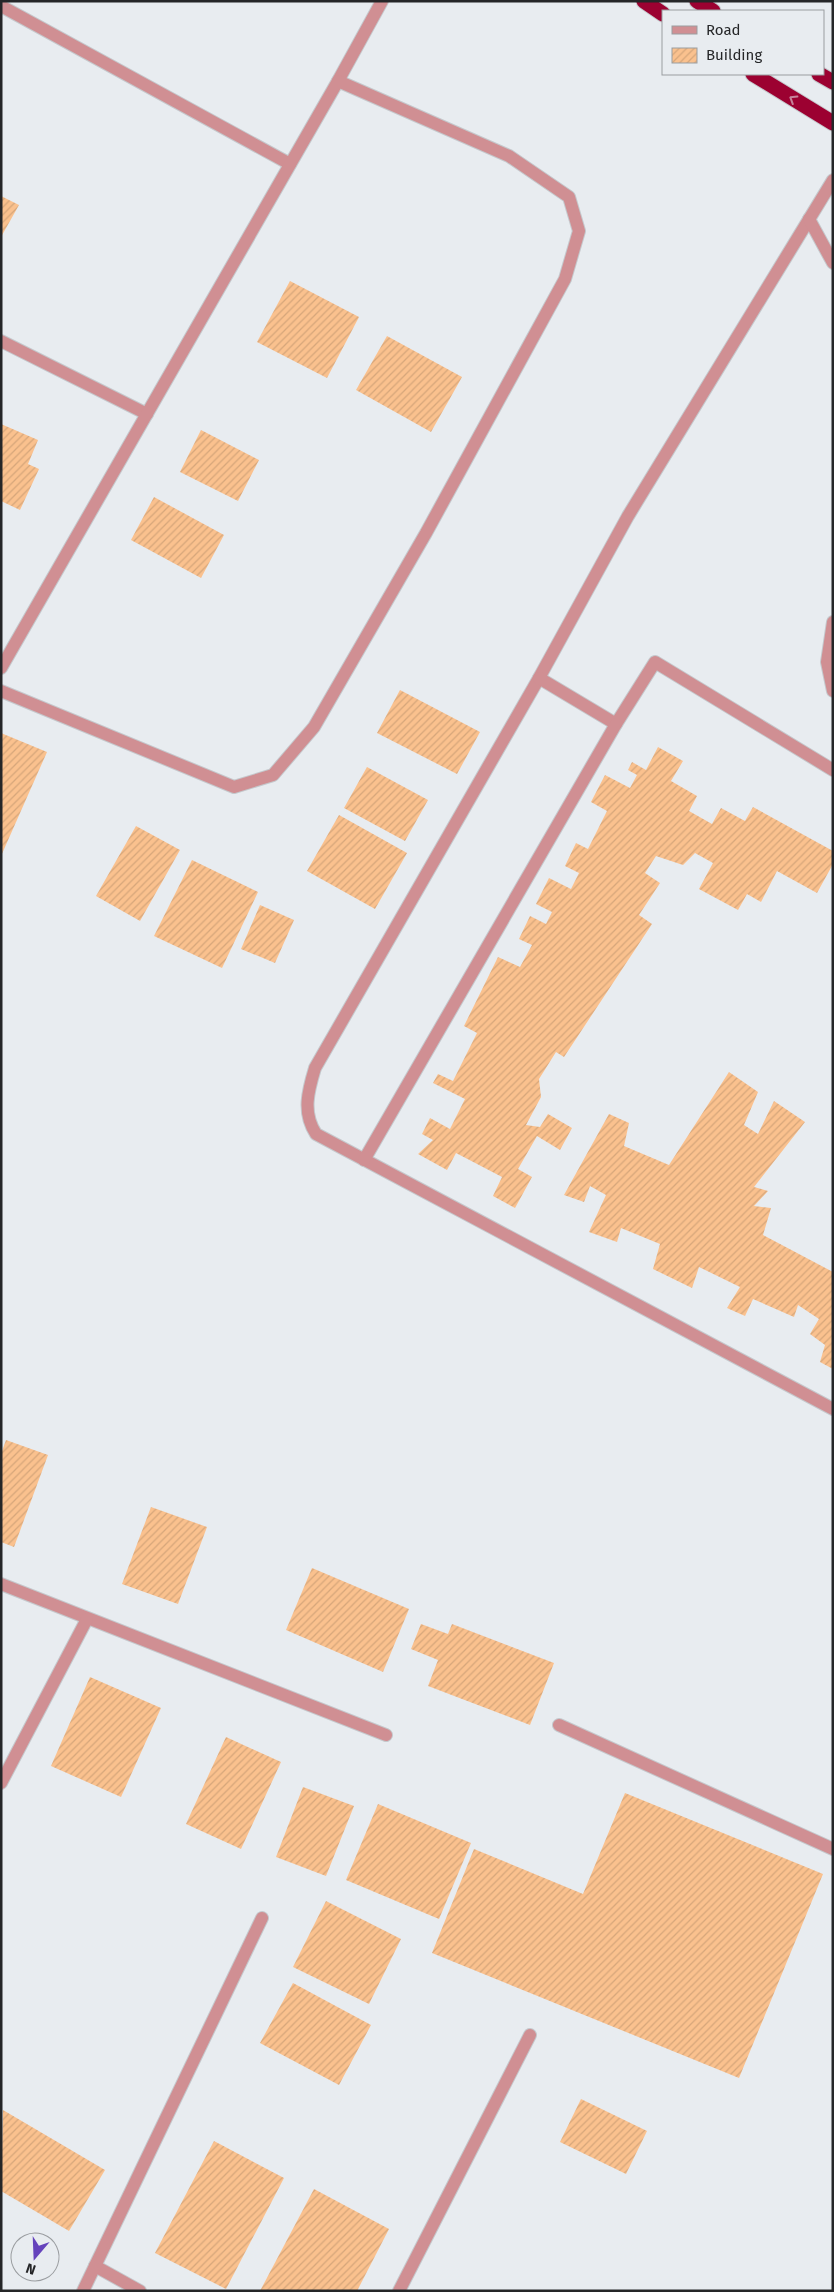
<svg xmlns="http://www.w3.org/2000/svg" width="834" height="2292" viewBox="0 0 834 2292" font-family="'Fira Sans',sans-serif">
	<style>
		.building { fill: url(#building-hatch) }
		.lines { fill: none; stroke-linecap: round; stroke-linejoin: round }
		.minor-casing { stroke: #c5c8cc; stroke-width: 14 }
		.highway-casing { stroke: #c5c8cc; stroke-width: 17 }
		.minor { stroke: #d08f93; stroke-width: 12 }
		.highway { stroke: #9c0131; stroke-width: 15 }
		.oneway { stroke: #c6829a }
	</style>
	<defs>
		<pattern id="building-hatch" width="6" height="6" patternUnits="userSpaceOnUse" patternTransform="scale(1.25)"><rect width="6" height="6" fill="#fac18e"/><path d="M-1 1l2-2M0 6l6-6M5 7l2-2" fill="none" stroke="#d6a67a"/></pattern>
	</defs>
	<rect width="100%" height="100%" fill="#e8ecf0"/>
	<g class="building">
		<polygon points="1,196 19,205 1,237"/>
		<polygon points="290,281 359,317 327,378 257,342"/>
		<polygon points="387,336 462,377 431,432 356,390"/>
		<polygon points="1,424 38,440 28,464 39,469 20,510 1,501"/>
		<polygon points="201,430 259,460 238,501 180,472"/>
		<polygon points="154,497 224,535 201,578 131,540"/>
		<polygon points="400,690 480,732 457,774 377,733"/>
		<polygon points="1,733 47,752 1,856"/>
		<polygon points="658,747 683,761 671,781 697,796 689,811 712,824 721,808 745,821 753,807 833,851 833,864 817,893 777,871 761,902 747,894 738,910 699,889 713,863 695,853 683,865 656,856 645,873 660,883 639,915 652,924 564,1057 556,1052 539,1079 541,1097 526,1125 540,1127 548,1114 572,1128 560,1150 537,1136 518,1169 532,1177 515,1208 493,1196 502,1177 456,1153 447,1170 418,1154 433,1140 422,1134 430,1118 450,1129 465,1099 433,1083 438,1074 453,1081 477,1033 464,1026 498,957 520,967 532,945 519,939 530,916 546,924 552,912 536,904 549,878 571,889 579,873 565,866 576,843 588,849 607,811 591,802 605,775 630,788 637,775 628,770 632,762 646,770"/>
		<polygon points="367,767 428,800 405,841 344,808"/>
		<polygon points="339,815 407,853 375,909 307,871"/>
		<polygon points="136,826 180,850 140,921 96,896"/>
		<polygon points="192,860 258,892 222,968 154,936"/>
		<polygon points="260,905 294,920 275,963 241,949"/>
		<polygon points="729,1072 758,1092 744,1125 758,1134 774,1101 805,1122 754,1187 768,1191 754,1206 771,1208 763,1235 833,1272 833,1369 820,1362 825,1345 810,1334 819,1319 798,1305 794,1317 753,1299 745,1316 727,1308 740,1287 699,1267 692,1288 653,1269 660,1244 621,1228 617,1242 589,1232 606,1195 590,1186 584,1202 564,1195 609,1114 629,1123 624,1146 669,1165"/>
		<polygon points="6,1440 48,1455 14,1547 1,1542 1,1454"/>
		<polygon points="151,1507 207,1527 178,1604 122,1584"/>
		<polygon points="312,1568 409,1609 383,1672 286,1630"/>
		<polygon points="421,1624 448,1634 452,1624 554,1663 530,1725 428,1686 438,1660 411,1649"/>
		<polygon points="90,1677 161,1708 121,1797 51,1766"/>
		<polygon points="226,1737 281,1762 241,1849 186,1824"/>
		<polygon points="303,1787 354,1806 326,1876 276,1857"/>
		<polygon points="625,1793 823,1874 739,2078 432,1953 474,1849 583,1894"/>
		<polygon points="378,1804 471,1843 439,1919 346,1880"/>
		<polygon points="326,1901 401,1939 369,2004 293,1967"/>
		<polygon points="293,1983 371,2025 339,2085 260,2043"/>
		<polygon points="581,2099 647,2131 626,2174 560,2142"/>
		<polygon points="3,2110 105,2170 69,2231 1,2191"/>
		<polygon points="214,2141 284,2178 226,2289 155,2253"/>
		<polygon points="314,2189 389,2229 357,2291 260,2291"/>
	</g>
	<g class="lines">
		<g class="minor-casing">
			<g id="minor">
				<polyline points="1,6 290,164"/>
				<polyline points="338,81 382,1"/>
				<path d="M833 180 628 516 539 678 315 1068C308 1091 302 1113 316 1134L833 1409"/>
				<polyline points="809,219 833,263"/>
				<polyline points="1,341 147,414"/>
				<polyline points="833,622 827,662 833,691"/>
				<polyline points="1,668 338,81 509,156 569,197 579,231 565,279 426,533 314,727 273,775 234,787 1,691"/>
				<polyline points="539,678 616,724 655,662 833,770"/>
				<polyline points="364,1160 616,724"/>
				<polyline points="1,1584 386,1735"/>
				<polyline points="559,1725 833,1849"/>
				<polyline points="1,1783 87,1619"/>
				<polyline points="95,2266 140,2291"/>
				<polyline points="83,2291 262,1918"/>
				<polyline points="399,2291 530,2035"/>
			</g>
		</g>
		<g class="highway-casing">
			<g id="highway">
				<polyline points="644,1 663,14"/>
				<polyline points="697,1 713,11"/>
				<polyline points="753,74 833,123"/>
				<polyline points="819,74 833,82"/>
			</g>
		</g>
		<use href="#minor" class="minor"/>
		<use href="#highway" class="highway"/>
	</g>
	<defs><path id="oneway-chevron" d="M-2-3.5L2.5 0L-2 3.5" fill="none" stroke-width="1.6" stroke-linecap="round" stroke-linejoin="round" transform="scale(1.25)"/></defs>
	<use class="oneway" href="#oneway-chevron" transform="translate(793 99) rotate(-148)"/>
	<rect width="834" height="2292" fill="none" stroke="#252628" stroke-width="5"/>
	<rect x="662" y="10" width="162" height="65" fill="#e8ecf0" stroke="#9a9da0"/>
	<rect x="672" y="26" width="25" height="8" fill="#d08f93" stroke="#9a9da0"/>
	<text x="706" y="35" font-size="15" fill="#252628">Road</text>
	<rect x="672" y="48" width="25" height="15" fill="url(#building-hatch)" stroke="#9a9da0"/>
	<text x="706" y="60" font-size="15" fill="#252628">Building</text>
	<g transform="translate(35 2257) rotate(199)"><circle r="24" fill="#e8ecf0" stroke="#9a9da0"/>
	<path d="M0-4L9 19L0 12L-9 19Z" fill="#6543bc"/>
	<text y="-8" font-size="14" font-weight="bold" text-anchor="middle" fill="#252628">N</text>
	</g>
</svg>
